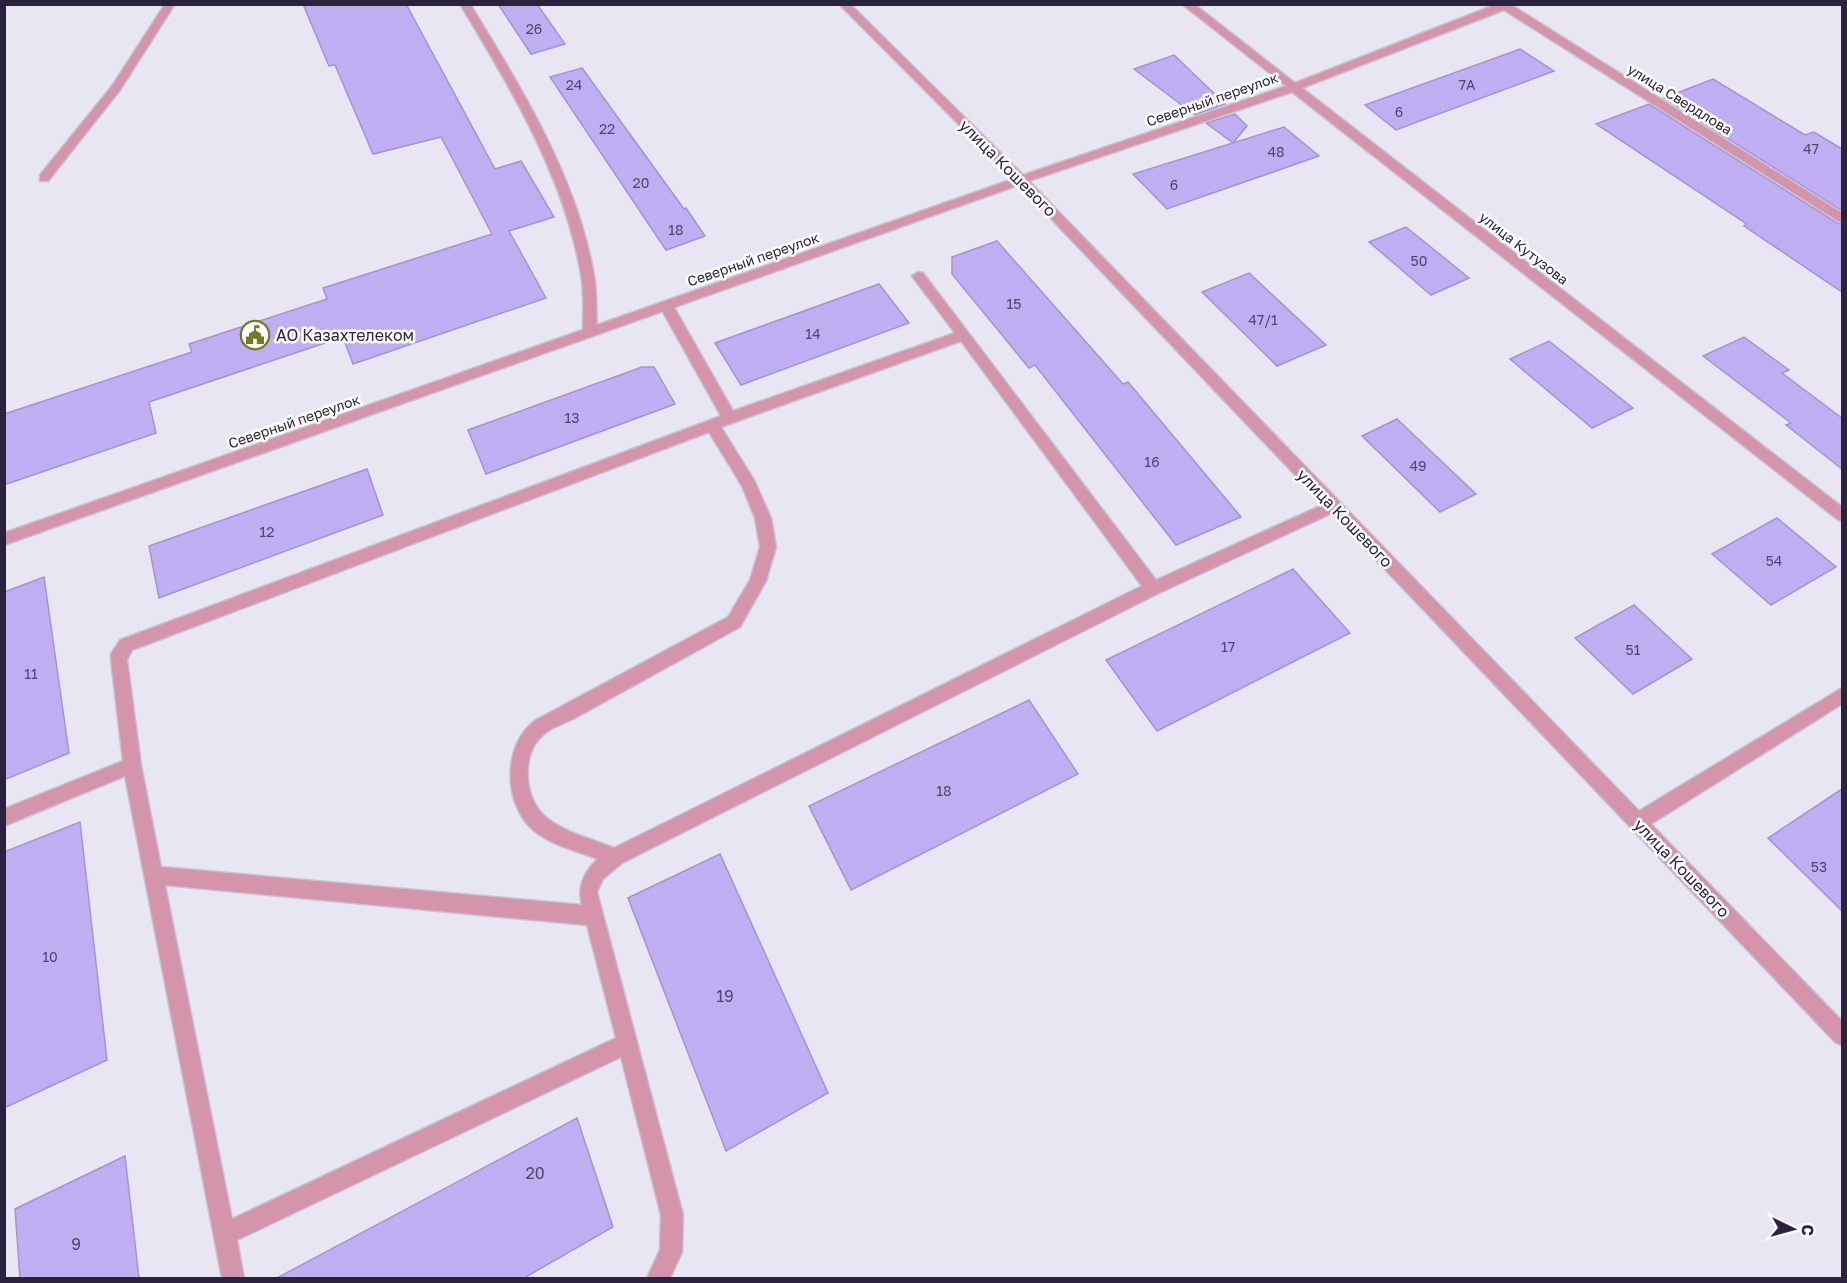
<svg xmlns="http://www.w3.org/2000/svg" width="1847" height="1283" viewBox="0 0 1847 1283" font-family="'Golos Text',sans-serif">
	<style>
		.building { fill: #c0aef2; stroke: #a592d4; stroke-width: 1.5 }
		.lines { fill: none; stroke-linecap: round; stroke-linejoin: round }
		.service-casing { stroke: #c7c3d3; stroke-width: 3 }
		.minor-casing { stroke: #c7c3d3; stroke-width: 3 }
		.service { fill: #d494aa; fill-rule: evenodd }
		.minor { fill: #d494aa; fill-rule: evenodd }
		.labels { text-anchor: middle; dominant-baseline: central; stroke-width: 5; stroke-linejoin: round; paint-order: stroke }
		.number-label { font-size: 14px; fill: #50466b }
		.far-street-label { font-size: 14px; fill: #2b233e; stroke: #fff }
		.street-label { font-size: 16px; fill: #2b233e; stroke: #fff }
		.poi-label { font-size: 16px; fill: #2b233e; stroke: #fff; text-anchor: start }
		.near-number-label { font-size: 16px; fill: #50466b }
	</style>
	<rect width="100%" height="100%" fill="#e9e6f4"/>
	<g class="building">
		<polygon points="303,4 406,4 495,169 521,161 554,217 509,231 546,298 353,364 343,337 149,402 156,433 4,485 4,414 192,352 189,344 327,299 323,288 492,234 441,137 373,154 335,65 329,66"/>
		<polygon points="498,4 537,4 565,44 531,54"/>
		<polygon points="1520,49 1554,71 1396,130 1365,105"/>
		<polygon points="1174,55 1225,104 1195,115 1134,69"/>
		<polygon points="582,68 684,209 686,208 705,236 666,250 550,77"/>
		<polygon points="1713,79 1805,135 1814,132 1842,149 1842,211 1664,98"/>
		<polygon points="1649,104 1837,223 1842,224 1842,292 1744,226 1747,224 1596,124"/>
		<polygon points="1235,114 1247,126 1233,143 1206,123"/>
		<polygon points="1284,127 1319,156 1167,209 1133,174"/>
		<polygon points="1406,227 1469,278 1431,295 1369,242"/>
		<polygon points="997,241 1123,384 1128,382 1241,517 1176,545 1035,365 1029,368 952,274 952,257"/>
		<polygon points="1249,273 1326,345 1277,366 1202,292"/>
		<polygon points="879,284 909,323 741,385 715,343"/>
		<polygon points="1744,337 1789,370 1782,373 1842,418 1842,469 1786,425 1791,423 1703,356"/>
		<polygon points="1549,341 1633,408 1592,428 1510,359"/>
		<polygon points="642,367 654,367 675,404 486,474 468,430"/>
		<polygon points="1397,419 1476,494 1440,512 1362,436"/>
		<polygon points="367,469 383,515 159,598 149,546"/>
		<polygon points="1777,518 1836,567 1771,605 1712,554"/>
		<polygon points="1293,569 1350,633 1157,731 1106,660"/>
		<polygon points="44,577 69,753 4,780 4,592"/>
		<polygon points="1634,605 1692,659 1633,694 1575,638"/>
		<polygon points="1029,700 1078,774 851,890 809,806"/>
		<polygon points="1842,789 1842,911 1768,838"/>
		<polygon points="80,822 107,1060 4,1108 4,852"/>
		<polygon points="720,854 828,1093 726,1151 628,898"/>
		<polygon points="577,1118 613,1227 524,1278 277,1278"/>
		<polygon points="125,1156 139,1278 20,1278 15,1209"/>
	</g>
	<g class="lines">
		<g class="service-casing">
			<g id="service">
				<polygon points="165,4 175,4 120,90 48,181 40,181 40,175 112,86"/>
				<path d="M460 4H470C522 89 580 182 595 282 597 298 596 315 597 332L595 335 590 337 583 332C583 315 584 298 582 281 567 181 511 89 460 4Z"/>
				<path d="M918 272 923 273 1156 580 1329 502H1339L1342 506 1339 510 1159 593 622 863 603 879 597 892 683 1215 682 1252 670 1278H647L660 1250 661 1215 621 1057 237 1240 244 1278H222L125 776 4 826V809L123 761 111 660V654L120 640 721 416 659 305 661 302H671L733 411 955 333 912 276ZM961 341 1142 586 614 848C593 839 565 833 547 818 525 802 521 759 539 739 548 728 563 724 575 718L740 627 766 581 776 547 771 518 754 480 721 427ZM709 432 742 486 755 518 760 547 750 580 728 617 536 720C503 743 503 801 531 828 547 844 577 851 598 859 584 871 577 888 582 905L161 867 141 765 127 660 132 650ZM165 885 587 925 616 1038 232 1219Z"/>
			</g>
		</g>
		<g class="minor-casing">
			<polygon id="minor" points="839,4 850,4 1023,175 1286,86 1182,4 1194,4 1295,83 1497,4 1515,4 1513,6 1842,213 1842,222 1838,221 1504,10 1302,88 1842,507 1842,521 1837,519 1292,92 1029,181 1639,811 1842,688 1842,704 1651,824 1842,1021 1842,1045 1835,1042 1019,185 4,545 4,533 1013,179"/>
		</g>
		<use href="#service" class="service"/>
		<use href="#minor" class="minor"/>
	</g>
	<defs>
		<g id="civic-ring" transform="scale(1.5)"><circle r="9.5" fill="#fff" stroke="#717c29" stroke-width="1.5"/><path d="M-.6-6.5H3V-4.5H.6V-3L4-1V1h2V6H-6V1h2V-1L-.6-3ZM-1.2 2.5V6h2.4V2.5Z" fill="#717c29"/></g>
	</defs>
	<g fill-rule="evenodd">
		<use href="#civic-ring" x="255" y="335"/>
	</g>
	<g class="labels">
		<g class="number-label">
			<text x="534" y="28">26</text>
			<text x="574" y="84">24</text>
			<text x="1467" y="84">7А</text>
			<text x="1399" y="111">6</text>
			<text x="607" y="128">22</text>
			<text x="1811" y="148">47</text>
			<text x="1276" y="151">48</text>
			<text x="641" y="182">20</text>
			<text x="1174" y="184">6</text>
			<text x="676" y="229">18</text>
			<text x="1419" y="260">50</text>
			<text x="1014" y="303">15</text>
			<text x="1263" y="319">47/1</text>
			<text x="813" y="333">14</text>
			<text x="572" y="417">13</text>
			<text x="1152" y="461">16</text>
			<text x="1418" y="465">49</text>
			<text x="267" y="531">12</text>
			<text x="1774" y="560">54</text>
			<text x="1228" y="646">17</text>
			<text x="1633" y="649">51</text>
			<text x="31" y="673">11</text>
			<text x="944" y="790">18</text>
			<text x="1819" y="866">53</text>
			<text x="50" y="956">10</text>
		</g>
		<g class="far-street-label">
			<text transform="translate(1212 99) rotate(-19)">Северный переулок</text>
			<text transform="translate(1680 99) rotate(32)">улица Свердлова</text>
			<text transform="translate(1524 248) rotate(38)">улица Кутузова</text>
			<text transform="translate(753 259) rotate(-19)">Северный переулок</text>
			<text transform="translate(294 421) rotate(-19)">Северный переулок</text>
		</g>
		<g class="street-label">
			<text transform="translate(1008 168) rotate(45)">улица Кошевого</text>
			<text transform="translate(1345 518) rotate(46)">улица Кошевого</text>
			<text transform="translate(1682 868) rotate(46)">улица Кошевого</text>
		</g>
		<g class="poi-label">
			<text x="276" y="335">АО Казахтелеком</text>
		</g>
		<g class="near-number-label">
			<text x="725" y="996">19</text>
			<text x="535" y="1173">20</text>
			<text x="76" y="1244">9</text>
		</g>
	</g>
	<rect width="1847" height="1283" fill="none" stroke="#2b233e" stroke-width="12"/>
	<g transform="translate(1793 1229) rotate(95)" stroke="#ffffff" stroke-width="4.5" paint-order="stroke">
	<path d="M0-4.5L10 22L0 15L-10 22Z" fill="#2b233e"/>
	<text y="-9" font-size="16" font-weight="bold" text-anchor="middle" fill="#2b233e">С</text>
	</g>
</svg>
